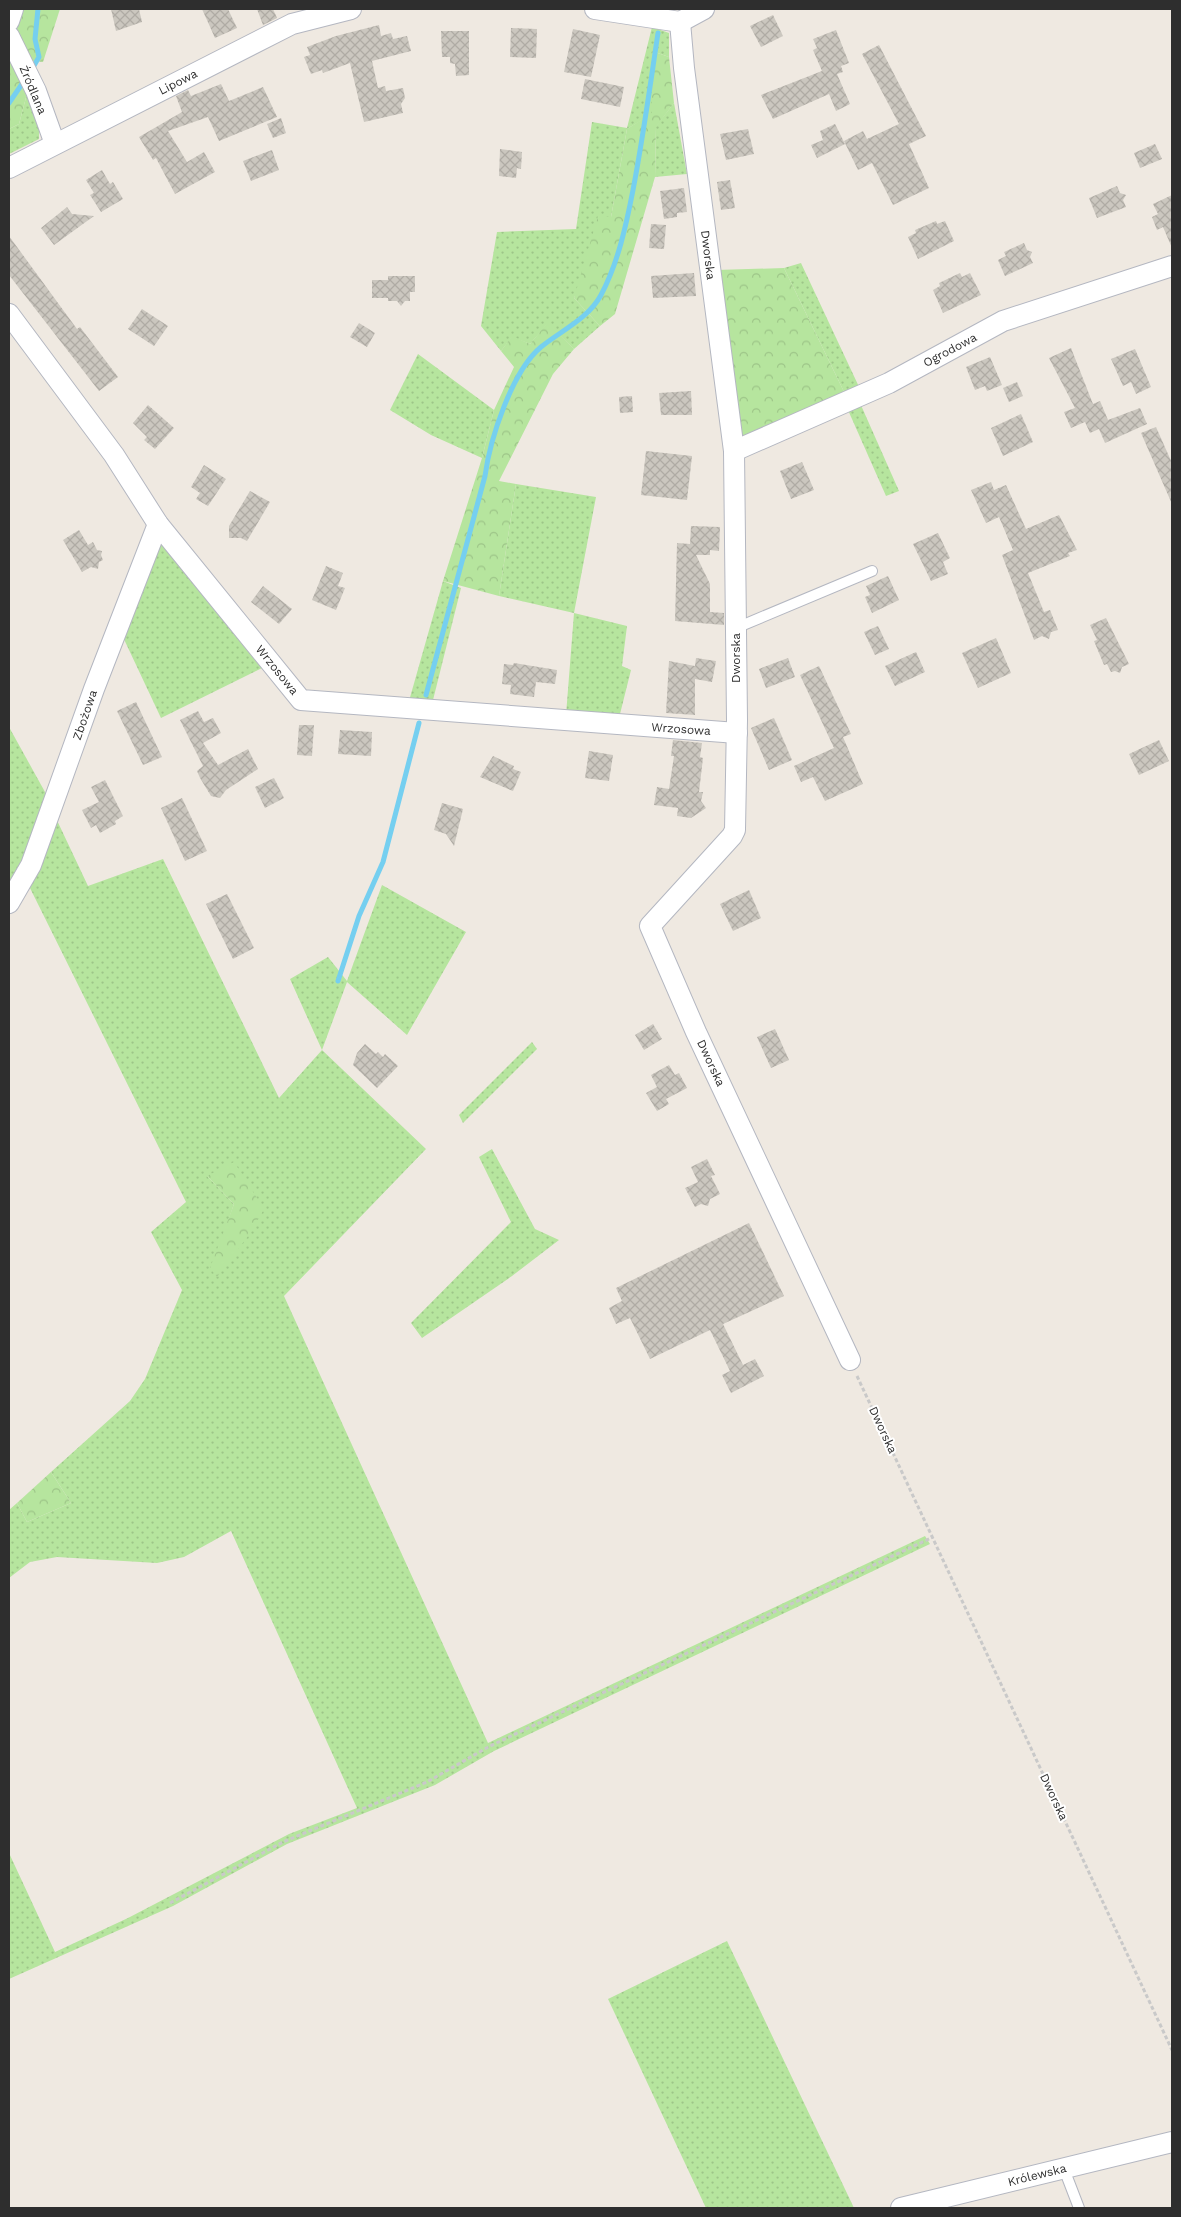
<svg xmlns="http://www.w3.org/2000/svg" width="1181" height="2217" viewBox="0 0 1181 2217" font-family="'Work Sans',sans-serif">
	<style>
		.green { fill: url(#green-dots); fill-rule: evenodd }
		.forest { fill: url(#forest-crowns) }
		.lines { fill: none; stroke-linecap: round; stroke-linejoin: round }
		.stream { stroke: #75cff0; stroke-width: 5 }
		.building { fill: url(#building-cross-hatch) }
		.service-casing { stroke: #b4b7c1; stroke-width: 12 }
		.minor-casing { stroke: #b4b7c1; stroke-width: 22 }
		.path { stroke: #c9c9c9; stroke-width: 3; stroke-dasharray: 4 2.5; stroke-linecap: butt }
		.service { stroke: #fff; stroke-width: 10 }
		.minor { stroke: #fff; stroke-width: 20 }
		.labels { text-anchor: middle; dominant-baseline: central; stroke-width: 4; stroke-linejoin: round; paint-order: stroke }
		.street-label { font-size: 12px; fill: #2e2e2e; stroke: #fff }
	</style>
	<defs>
		<pattern id="green-dots" width="8" height="8" patternUnits="userSpaceOnUse" patternTransform="scale(1.25)"><rect width="8" height="8" fill="#b6e59e"/><path d="M2 2h.1M6 6h.1" fill="none" stroke="#9dc588" stroke-width="1.8" stroke-linecap="round"/></pattern>
		<pattern id="forest-crowns" width="20" height="18" patternUnits="userSpaceOnUse" patternTransform="scale(1.25)"><rect width="20" height="18" fill="#b6e59e"/><path d="M2 6a3 3 0 1 1 6 0M12 15a3 3 0 1 1 6 0" fill="none" stroke="#9dc588"/></pattern>
		<pattern id="building-cross-hatch" width="8" height="8" patternUnits="userSpaceOnUse" patternTransform="scale(1.25)"><rect width="8" height="8" fill="#cbc7bf"/><path d="M0 0l8 8M0 8l8-8" fill="none" stroke="#afaba4"/></pattern>
	</defs>
	<rect width="100%" height="100%" fill="#efe9e1"/>
	<g class="green">
		<polygon points="652,27 669,33 669,57 652,51 652,114 627,129 611,217 574,298 600,326 574,349 548,323 530,344 512,337 501,351 481,326 497,232 576,229 592,122 627,128"/>
		<polygon points="29,86 39,116 39,139 9,154 9,129 19,124"/>
		<polygon points="674,103 687,174 655,177 656,126"/>
		<polygon points="801,263 860,389 846,396 784,268"/>
		<polygon points="418,354 494,410 482,458 431,435 390,410"/>
		<polygon points="860,403 899,491 886,496 848,410"/>
		<polygon points="516,484 596,497 574,613 627,626 622,666 631,670 619,718 566,715 574,613 499,596"/>
		<polygon points="159,542 169,542 268,665 161,718 122,635"/>
		<polygon points="443,581 461,588 432,704 409,701"/>
		<polygon points="9,727 50,801 9,892"/>
		<path d="M54 814 88 886 163 859 279 1098 322 1050 290 979 328 957 347 981 382 885 466 932 407 1035 347 982 322 1050 426 1149 284 1296 488 1743 925 1536 930 1544 494 1751 435 1785 287 1844 173 1906 9 1979V1853L55 1952 128 1918 289 1834 357 1808 231 1531 184 1557 157 1563 57 1557 30 1562 9 1578V1510L17 1503 27 1522 71 1503 51 1472 130 1401 145 1379 182 1290 151 1232 186 1202 27 882ZM207 1176 263 1209 223 1236 234 1204Z"/>
		<polygon points="532,1042 537,1049 463,1123 459,1115"/>
		<polygon points="492,1149 535,1229 559,1240 512,1276 422,1338 411,1323 511,1222 479,1157"/>
		<polygon points="727,1941 854,2208 706,2208 608,1999"/>
	</g>
	<g class="forest">
		<polygon points="21,9 60,9 43,62 33,61 16,32"/>
		<polygon points="652,51 669,57 674,103 656,127 655,177 615,314 600,326 574,298 598,216 611,217 627,129 652,113"/>
		<polygon points="9,59 29,86 19,124 9,129"/>
		<polygon points="784,268 846,396 738,442 716,270"/>
		<polygon points="548,322 574,349 553,374 499,481 516,484 499,596 443,581 482,458 494,410 514,367 501,351 512,336 530,344"/>
		<polygon points="234,1162 264,1209 251,1232 217,1277 210,1268 234,1204 207,1176"/>
		<polygon points="51,1472 71,1503 27,1522 17,1503"/>
	</g>
	<g class="lines">
		<g class="stream">
			<polyline points="32,69 39,57 35,39 38,9"/>
			<polyline points="9,103 24,81"/>
			<path d="M426 695 485 476C490 439 512 371 541 347 562 330 588 319 601 295 618 263 626 226 633 190 643 138 650 86 658 33"/>
			<polyline points="338,981 359,916 383,862 419,723"/>
		</g>
	</g>
	<g class="building">
		<polygon points="111,9 139,9 142,22 116,31"/>
		<polygon points="202,9 228,9 237,28 215,38"/>
		<polygon points="257,9 273,9 277,18 263,25"/>
		<polygon points="773,15 783,36 761,47 750,26"/>
		<polygon points="379,25 381,36 391,33 393,39 407,36 411,51 372,61 378,88 385,86 386,91 403,88 405,98 401,104 403,113 364,122 350,63 323,73 322,70 311,74 304,57 310,55 307,47 336,36"/>
		<polygon points="511,28 537,29 536,58 510,57"/>
		<polygon points="573,29 600,35 591,77 564,72"/>
		<polygon points="836,30 849,63 841,66 843,72 837,74 850,104 836,111 829,94 773,119 761,95 822,71 813,50 817,48 813,39"/>
		<polygon points="441,31 469,31 469,75 456,76 455,64 450,63 450,57 442,57"/>
		<polygon points="879,45 926,136 909,144 929,188 893,205 872,163 858,170 844,141 863,131 867,139 899,124 862,54"/>
		<polygon points="585,79 624,87 620,107 581,99"/>
		<polygon points="221,84 229,101 263,87 277,117 219,141 208,117 168,131 187,162 204,152 215,172 175,194 156,158 153,160 139,137 182,112 176,96 188,90 191,96"/>
		<polygon points="281,118 286,133 273,138 267,124"/>
		<polygon points="835,124 845,144 817,158 811,145 823,140 820,131"/>
		<polygon points="748,129 754,154 726,160 720,134"/>
		<polygon points="1155,144 1162,159 1140,168 1134,153"/>
		<polygon points="500,149 522,152 521,169 517,168 516,178 499,176"/>
		<polygon points="272,150 279,170 251,181 243,161"/>
		<polygon points="102,170 110,184 113,182 123,199 101,212 90,195 94,193 86,180"/>
		<polygon points="730,180 735,208 721,210 717,182"/>
		<polygon points="1117,186 1120,193 1126,195 1123,200 1126,207 1097,218 1089,198"/>
		<polygon points="684,188 687,212 677,213 677,217 664,219 660,191"/>
		<polygon points="1172,195 1172,248 1163,227 1157,230 1152,217 1158,214 1153,204"/>
		<polygon points="67,207 72,214 94,216 54,245 41,228"/>
		<polygon points="936,221 937,224 945,221 954,241 918,259 908,237 916,233 915,230"/>
		<polygon points="651,224 666,225 664,249 649,248"/>
		<polygon points="9,236 77,329 80,327 118,377 99,391 9,275"/>
		<polygon points="1024,243 1027,250 1032,252 1030,257 1033,263 1005,276 998,260 1006,256 1004,252"/>
		<polygon points="694,273 696,296 653,298 651,276"/>
		<polygon points="960,273 962,277 970,273 981,295 943,313 933,290 940,286 939,283"/>
		<polygon points="388,276 415,276 415,292 410,292 410,301 405,301 401,306 397,301 388,301 388,298 372,298 372,280 388,280"/>
		<polygon points="142,309 168,326 154,346 128,329"/>
		<polygon points="359,323 375,333 367,347 350,337"/>
		<polygon points="1071,348 1093,404 1100,401 1108,420 1140,408 1147,424 1105,443 1099,429 1090,433 1085,422 1071,428 1064,412 1075,408 1049,358"/>
		<polygon points="1135,349 1151,387 1136,394 1131,382 1123,386 1111,359"/>
		<polygon points="990,357 1002,385 987,391 985,386 975,390 966,367"/>
		<polygon points="1017,382 1023,396 1009,402 1003,388"/>
		<polygon points="691,391 692,415 661,415 659,393"/>
		<polygon points="632,396 633,412 620,413 619,397"/>
		<polygon points="148,405 174,428 155,449 144,440 147,437 133,423"/>
		<polygon points="1021,414 1033,442 1003,456 991,428"/>
		<polygon points="1156,427 1172,463 1172,504 1141,433"/>
		<polygon points="646,451 692,456 687,500 641,495"/>
		<polygon points="802,462 814,490 791,499 780,471"/>
		<polygon points="204,465 226,479 208,506 196,499 200,493 191,487"/>
		<polygon points="991,482 994,490 1006,485 1026,529 1059,515 1077,550 1068,553 1070,556 1028,573 1044,612 1050,610 1058,630 1051,632 1049,639 1042,636 1034,640 1002,555 1013,550 999,517 986,523 971,490"/>
		<polygon points="250,491 270,502 247,541 241,538 229,538 229,526"/>
		<polygon points="691,526 720,527 719,551 710,550 710,555 696,555 710,584 710,612 724,613 724,625 675,621 677,543 690,544"/>
		<polygon points="79,530 88,545 93,542 97,550 102,551 101,555 103,560 99,562 98,569 91,567 82,572 63,540"/>
		<polygon points="938,533 950,558 943,562 948,574 931,581 913,544"/>
		<polygon points="326,566 343,573 338,586 345,588 336,610 312,600"/>
		<polygon points="888,576 899,600 872,613 865,597 870,595 866,586"/>
		<polygon points="263,586 292,609 279,624 251,602"/>
		<polygon points="1106,618 1129,664 1122,667 1120,673 1115,671 1111,672 1107,664 1104,665 1094,641 1097,640 1090,625"/>
		<polygon points="878,626 889,649 875,655 864,632"/>
		<polygon points="996,638 1011,673 978,688 962,653"/>
		<polygon points="916,652 925,672 895,686 885,666"/>
		<polygon points="696,658 716,661 712,682 695,679 695,715 666,713 669,661 695,666"/>
		<polygon points="788,658 795,677 766,688 759,669"/>
		<polygon points="514,663 557,670 555,684 536,682 534,697 510,694 511,685 502,684 504,664 513,665"/>
		<polygon points="819,666 851,734 843,737 863,784 825,801 813,777 801,782 794,766 834,748 800,675"/>
		<polygon points="136,702 162,757 143,765 117,711"/>
		<polygon points="198,711 204,722 213,718 221,733 203,743 218,765 248,749 258,769 226,790 220,798 211,796 200,778 197,771 203,766 180,720"/>
		<polygon points="774,718 792,760 769,770 751,728"/>
		<polygon points="299,725 314,725 312,756 297,755"/>
		<polygon points="340,730 372,732 371,756 338,754"/>
		<polygon points="673,740 702,743 700,757 703,758 699,792 703,792 701,801 706,808 691,818 677,816 678,808 654,805 657,787 669,789 674,756 671,756"/>
		<polygon points="1159,740 1169,761 1139,775 1129,754"/>
		<polygon points="589,751 613,755 609,781 585,778"/>
		<polygon points="493,756 514,766 513,769 521,772 513,791 480,777"/>
		<polygon points="274,778 284,798 265,808 255,787"/>
		<polygon points="105,780 123,816 115,821 116,824 100,833 96,825 91,828 82,810 99,802 91,787"/>
		<polygon points="182,798 207,851 185,861 161,808"/>
		<polygon points="442,803 463,809 454,846 446,834 434,830"/>
		<polygon points="749,890 761,918 733,931 720,904"/>
		<polygon points="227,894 254,948 233,959 206,904"/>
		<polygon points="653,1024 662,1039 644,1050 635,1035"/>
		<polygon points="775,1029 789,1060 771,1068 757,1037"/>
		<polygon points="365,1044 376,1054 378,1052 383,1057 385,1054 398,1066 377,1088 353,1065 357,1053"/>
		<polygon points="669,1065 675,1075 679,1073 687,1088 666,1099 669,1104 657,1111 646,1093 657,1087 651,1075"/>
		<polygon points="707,1159 715,1175 711,1176 720,1194 710,1199 708,1206 701,1204 695,1207 685,1188 698,1182 691,1167"/>
		<polygon points="749,1223 784,1296 723,1324 743,1365 755,1359 764,1376 731,1393 722,1375 730,1371 710,1330 650,1359 630,1318 616,1324 609,1308 622,1301 616,1288"/>
	</g>
	<g class="lines">
		<g class="service-casing">
			<g id="service">
				<polyline points="736,628 872,571"/>
				<polyline points="1064,2169 1079,2208"/>
			</g>
		</g>
		<g class="minor-casing">
			<g id="minor">
				<polyline points="595,9 680,22 704,9"/>
				<polyline points="9,21 13,9"/>
				<polyline points="680,22 684,68 734,451 737,720 735,830 732,836 650,926 696,1032 850,1360"/>
				<polyline points="9,36 36,91 55,144"/>
				<polyline points="9,168 292,24 351,9"/>
				<polyline points="9,314 114,455 158,524 301,700 737,733"/>
				<polyline points="734,451 889,383 1003,321 1172,266"/>
				<polyline points="9,903 31,865 94,689 158,524"/>
				<polyline points="901,2208 1172,2142"/>
			</g>
		</g>
		<g class="path">
			<polyline points="857,1376 1172,2050"/>
			<polyline points="170,1903 283,1842 427,1782 490,1746 933,1537"/>
		</g>
		<use href="#service" class="service"/>
		<use href="#minor" class="minor"/>
	</g>
	<g class="labels">
		<g class="street-label">
			<text transform="translate(178 82) rotate(-27)">Lipowa</text>
			<text transform="translate(33 90) rotate(67)">Źródlana</text>
			<text transform="translate(708 255) rotate(83)">Dworska</text>
			<text transform="translate(950 350) rotate(-28)">Ogrodowa</text>
			<text transform="translate(736 658) rotate(-90)">Dworska</text>
			<text transform="translate(277 670) rotate(51)">Wrzosowa</text>
			<text transform="translate(85 715) rotate(-71)">Zbożowa</text>
			<text transform="translate(681 729) rotate(4)">Wrzosowa</text>
			<text transform="translate(711 1063) rotate(65)">Dworska</text>
			<text transform="translate(883 1430) rotate(65)">Dworska</text>
			<text transform="translate(1054 1797) rotate(65)">Dworska</text>
			<text transform="translate(1037 2175) rotate(-14)">Królewska</text>
		</g>
	</g>
	<rect width="1181" height="2217" fill="none" stroke="#2e2e2e" stroke-width="20"/>
</svg>
